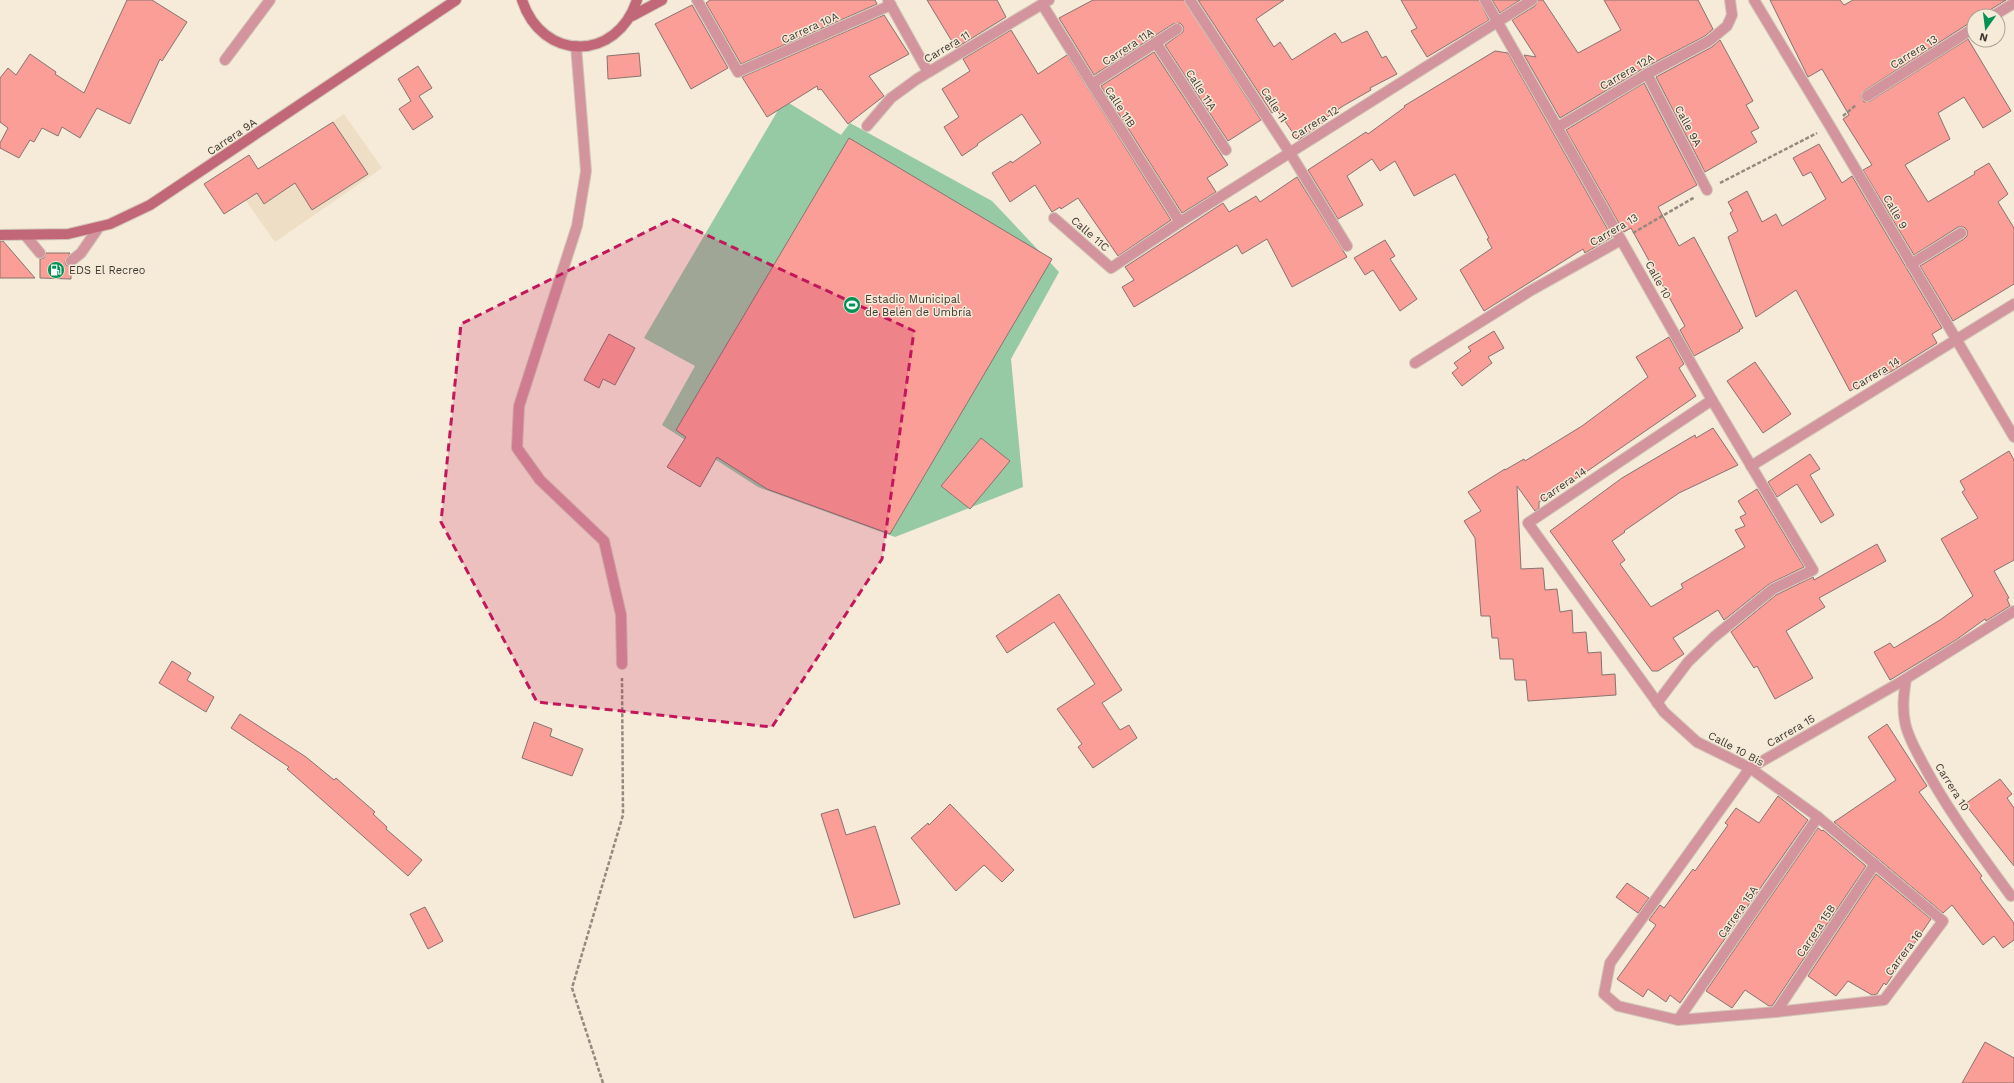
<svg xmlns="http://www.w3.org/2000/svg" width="2014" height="1083" viewBox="0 0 2014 1083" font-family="'Work Sans',sans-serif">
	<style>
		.built { fill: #eedec6 }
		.green { fill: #96caa5 }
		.building { fill: #fa9e97; stroke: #887371 }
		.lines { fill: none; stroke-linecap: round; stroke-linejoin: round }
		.service-casing { stroke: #d1c7b7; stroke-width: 12 }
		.minor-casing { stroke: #d1c7b7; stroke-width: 12 }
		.secondary-casing { stroke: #d1c7b7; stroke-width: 12 }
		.path { stroke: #928a7e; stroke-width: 2.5; stroke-dasharray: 4 2; stroke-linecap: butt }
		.service { stroke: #d3949e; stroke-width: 10 }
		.minor { stroke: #d3949e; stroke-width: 10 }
		.secondary { stroke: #c26778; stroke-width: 10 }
		.marked { fill: #c2185b; fill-opacity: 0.2; stroke: #c2185b; stroke-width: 3; stroke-dasharray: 8 5; stroke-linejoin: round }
		.labels { text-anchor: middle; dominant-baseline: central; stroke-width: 3; stroke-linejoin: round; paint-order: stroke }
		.street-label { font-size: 11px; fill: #3d3932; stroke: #f6ead8 }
		.poi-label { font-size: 11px; fill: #3d3932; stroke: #f6ead8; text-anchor: start }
	</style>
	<rect width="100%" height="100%" fill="#f6ead8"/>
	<polygon class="built" points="344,114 382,168 275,242 237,188"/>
	<polygon class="green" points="784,100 841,135 850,123 992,201 1059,272 1011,359 1023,487 895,537 758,487 662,425 695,366 644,338"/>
	<g class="building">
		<polygon points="127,0 152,0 187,22 162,61 160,59 130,124 97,108 80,138 62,127 58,136 42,128 34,142 30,140 19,158 0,148 0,143 8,128 0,122 0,78 8,68 16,75 30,54 56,72 55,74 84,93"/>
		<polygon points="710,0 875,0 877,4 741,64 706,3"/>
		<polygon points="927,0 997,0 1006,17 956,48"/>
		<polygon points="1093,0 1184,0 1261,120 1228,141 1165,45 1183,32 1183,26 1180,23 1173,24 1094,75 1059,18"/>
		<polygon points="1198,0 1284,0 1256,19 1274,47 1280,42 1292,60 1335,33 1342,43 1367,31 1382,58 1386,56 1397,74 1370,88 1371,90 1343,106 1326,118 1327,120 1298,140 1277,110 1272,113"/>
		<polygon points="1401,0 1479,0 1489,20 1427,57 1411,31 1417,28"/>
		<polygon points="1492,0 1520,0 1500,13"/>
		<polygon points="1538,0 1543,0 1578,53 1621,30 1604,0 1698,0 1713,29 1705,36 1644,68 1560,118 1524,55 1536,57 1512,20 1535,6"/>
		<polygon points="1770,0 1840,0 1844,5 1853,0 2006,0 1980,16 1974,16 1974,20 1864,91 1861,96 1864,102 1870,101 1968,39 2011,111 1983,128 1964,97 1938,113 1950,139 1905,165 1928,202 1975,174 1974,172 1989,163 2008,194 1998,202 2014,228 2014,284 1953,321 1920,266 1964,239 1967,236 1967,230 1964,227 1958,227 1914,255 1863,170 1872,165 1843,119 1849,115 1822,69 1808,77"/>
		<polygon points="692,5 728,68 691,89 655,24"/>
		<polygon points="884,15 909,54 869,76 884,96 848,124 821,89 818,90 817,86 767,117 742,77"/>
		<polygon points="1011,30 1038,74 1067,55 1171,220 1118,256 1078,198 1061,209 1060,207 1052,212 1035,185 1010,202 992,173 1011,161 1012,163 1041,143 1022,114 977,144 978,145 962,156 944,127 959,117 942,89 970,71 963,59"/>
		<polygon points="1720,40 1753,101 1746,105 1759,128 1751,132 1757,142 1705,172 1656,77 1712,47"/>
		<polygon points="1495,51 1508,53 1612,237 1585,253 1583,249 1484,311 1460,270 1492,248 1487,239 1489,238 1455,174 1414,196 1395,161 1380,171 1372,159 1347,176 1363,205 1338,219 1308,170 1366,132 1368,134 1405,107 1404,106"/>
		<polygon points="1154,52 1228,165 1207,178 1216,192 1182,213 1101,86"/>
		<polygon points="639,53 641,76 608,79 607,56"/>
		<polygon points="418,66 432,88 419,96 433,117 413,130 399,109 411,101 398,79"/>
		<polygon points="1644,83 1697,185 1658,207 1679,246 1694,237 1743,328 1739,330 1740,331 1694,356 1680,330 1685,326 1631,228 1624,232 1566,130"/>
		<polygon points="333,122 368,174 312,210 295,183 264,204 257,193 224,214 204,184 249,155 258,169"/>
		<polygon points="849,138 1052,259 890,534 767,489 717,457 700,487 667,467 686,437 676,430"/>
		<polygon points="1819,144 1842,183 1852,176 1942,328 1932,334 1937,343 1892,371 1884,375 1884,373 1850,391 1796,290 1756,317 1728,237 1738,231 1730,213 1733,211 1728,202 1747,191 1762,222 1776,214 1782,226 1826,199 1811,172 1803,176 1793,158"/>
		<polygon points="1297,177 1347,257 1292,287 1267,239 1242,254 1237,245 1134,307 1122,287 1134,280 1125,267 1223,203 1229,212 1256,196 1260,202"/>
		<polygon points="1385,240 1395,256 1390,259 1417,299 1400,311 1373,270 1365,275 1354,258"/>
		<polygon points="0,241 3,241 35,278 0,278"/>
		<polygon points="46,253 70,253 65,262 66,265 71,267 71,279 40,278 40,259 44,258"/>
		<polygon points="1494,331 1504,348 1488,357 1492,363 1462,386 1452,373 1458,368 1454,363 1471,351 1468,347"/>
		<polygon points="609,334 635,348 615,385 603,379 599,388 584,380"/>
		<polygon points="1669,337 1684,364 1679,368 1696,396 1586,472 1539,502 1539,508 1535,511 1517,486 1521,569 1543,568 1545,590 1557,589 1560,612 1572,610 1573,633 1586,632 1588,653 1601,652 1602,675 1615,674 1616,695 1528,701 1526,680 1515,680 1513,659 1500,659 1498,638 1492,638 1490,616 1481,616 1475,538 1464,521 1481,511 1468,492 1505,469 1505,470 1524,459 1525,461 1582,426 1648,377 1636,357"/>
		<polygon points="1755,362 1791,414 1763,433 1727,381"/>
		<polygon points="1713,428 1738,465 1679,493 1624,531 1625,532 1612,541 1625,560 1620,564 1651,607 1683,588 1681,584 1745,547 1735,530 1745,526 1740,517 1746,514 1738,501 1757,489 1804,567 1769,584 1724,620 1718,610 1673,638 1684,654 1658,671 1652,671 1550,531 1622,478 1695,435 1696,438"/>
		<polygon points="981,438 1010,461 970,509 941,486"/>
		<polygon points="2009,451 2014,460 2014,560 1994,571 2009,598 2007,599 2010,606 1986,621 1985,619 1956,640 1890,680 1874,652 1890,643 1894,648 1940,620 1973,596 1941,539 1978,518 1962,492 1965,490 1960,481"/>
		<polygon points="1810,454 1820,469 1810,475 1834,515 1821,523 1797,484 1777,497 1768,482"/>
		<polygon points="1877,544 1886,561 1819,598 1825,607 1786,631 1813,678 1775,699 1757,666 1754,668 1731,632 1776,595 1813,577 1814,580"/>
		<polygon points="1059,594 1122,690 1102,703 1120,730 1129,725 1137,738 1093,768 1078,747 1082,744 1057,709 1095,684 1054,622 1007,653 996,636"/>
		<polygon points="172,661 191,673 187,680 214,697 206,712 159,683"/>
		<polygon points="240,714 306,757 334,780 336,778 375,812 373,814 387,827 386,829 422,860 408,876 295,776 287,769 289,767 231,728"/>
		<polygon points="534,722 552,729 550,736 583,749 572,776 522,758"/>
		<polygon points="1887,724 1927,786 1919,792 1982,876 1980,878 2014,923 2014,940 2003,948 1994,936 1983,945 1952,905 1943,913 1834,822 1896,780 1868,737"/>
		<polygon points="2000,779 2012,794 2007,798 2014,808 2014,866 1965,804"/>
		<polygon points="1778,796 1808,820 1680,1003 1670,995 1666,1002 1648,989 1643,997 1617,979 1656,925 1649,920 1660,905 1664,908 1693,869 1695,871 1728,825 1725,823 1736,808 1759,823"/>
		<polygon points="950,804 1014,870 1002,882 984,865 956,891 911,838 928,823 929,825"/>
		<polygon points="838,809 846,835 875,826 900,904 854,918 821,814"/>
		<polygon points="1818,828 1822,831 1823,830 1866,866 1772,1006 1769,1006 1745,990 1732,1008 1706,991"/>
		<polygon points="1876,874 1931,919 1886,985 1884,983 1877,994 1872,995 1848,981 1836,996 1808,976"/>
		<polygon points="1627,883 1649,898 1638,913 1616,897"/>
		<polygon points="425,907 443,941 428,949 410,914"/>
		<polygon points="1985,1042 2014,1058 2014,1083 1962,1083"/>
	</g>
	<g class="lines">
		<g class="service-casing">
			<g id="service">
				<polyline points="25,235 40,253"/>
				<polyline points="71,261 81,253 99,227"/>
			</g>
		</g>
		<g class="minor-casing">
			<g id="minor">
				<polyline points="697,0 738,72 891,5"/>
				<polyline points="888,0 928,72"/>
				<polyline points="1190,0 1290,153 1347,246"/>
				<polyline points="1485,0 1712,400 1813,570 1773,589 1714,637 1688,662 1657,703"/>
				<polyline points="1754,0 1830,126 2014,437"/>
				<polyline points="1042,4 1092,84 1180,222"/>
				<polyline points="1993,16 2014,3"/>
				<polyline points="1156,43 1226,150"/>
				<polyline points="576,46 586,171 577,226 519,406 517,448 540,480 604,541 621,615 622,664"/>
				<polyline points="225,60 270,0"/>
				<polyline points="1647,74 1707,190"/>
				<polyline points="1092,84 1177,29"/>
				<polyline points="1867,96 1974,28"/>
				<polyline points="867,126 891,98 917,79 1049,0"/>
				<polyline points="1558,127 1647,74 1709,41 1727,26 1732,15 1730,0"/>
				<polyline points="1054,218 1111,268 1180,222 1532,0"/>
				<polyline points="1911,264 1961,233"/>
				<polyline points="1415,363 1530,291 1621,240"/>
				<polyline points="1712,400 1528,523 1664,712 1697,742 1750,768 1818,817 1943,921 1884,1000 1776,1012 1678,1020 1618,1006 1604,994 1610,963 1750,768 1899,683 2014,611"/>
				<polyline points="1751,466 2014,304"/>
				<path d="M1906 679C1904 693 1902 707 1905 722 1907 734 1914 747 1920 758 1945 807 1979 852 2011 896"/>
				<polyline points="1776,1012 1875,864"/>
				<polyline points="1678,1020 1818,817"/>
			</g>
		</g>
		<g class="secondary-casing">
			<g id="secondary">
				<path d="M522 0C542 62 617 62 637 0"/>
				<polyline points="632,16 662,0"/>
				<polyline points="0,235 68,234 110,224 150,205 456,0"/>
			</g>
		</g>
		<g class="path">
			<polyline points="1843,116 1856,105"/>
			<polyline points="1720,183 1817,133"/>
			<polyline points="1633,233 1695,197"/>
			<polyline points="603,1083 572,988 623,815 622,678"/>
		</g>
		<use href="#service" class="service"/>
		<use href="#minor" class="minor"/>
		<use href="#secondary" class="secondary"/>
	</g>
	<path class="marked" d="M672 219 914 331 882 559 772 727 537 702 441 522 461 324Z"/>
	<defs>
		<g id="fuel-disc" transform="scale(0.9)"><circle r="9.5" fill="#009353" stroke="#f6ead8"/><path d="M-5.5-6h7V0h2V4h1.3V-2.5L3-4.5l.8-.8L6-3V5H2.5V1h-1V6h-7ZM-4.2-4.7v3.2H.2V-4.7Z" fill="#fff"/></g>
		<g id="stadium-disc" transform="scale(0.9)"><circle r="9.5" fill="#009353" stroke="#f6ead8"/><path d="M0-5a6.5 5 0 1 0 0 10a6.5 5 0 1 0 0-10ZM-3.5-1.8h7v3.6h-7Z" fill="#fff"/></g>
	</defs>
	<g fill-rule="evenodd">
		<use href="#fuel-disc" x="56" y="270"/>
		<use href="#stadium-disc" x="852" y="305"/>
	</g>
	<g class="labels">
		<g class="street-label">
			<text transform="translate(810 28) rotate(-24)">Carrera 10A</text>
			<text transform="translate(947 47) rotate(-31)">Carrera 11</text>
			<text transform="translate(1128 47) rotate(-33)">Carrera 11A</text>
			<text transform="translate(1914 52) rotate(-32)">Carrera 13</text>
			<text transform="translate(1627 72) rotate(-30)">Carrera 12A</text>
			<text transform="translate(1201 90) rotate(57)">Calle 11A</text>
			<text transform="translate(1274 105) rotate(57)">Calle 11</text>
			<text transform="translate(1120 107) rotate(57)">Calle 11B</text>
			<text transform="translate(1315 123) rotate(-32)">Carrera 12</text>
			<text transform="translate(1688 126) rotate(62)">Calle 9A</text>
			<text transform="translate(232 137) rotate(-34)">Carrera 9A</text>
			<text transform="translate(1895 212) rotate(60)">Calle 9</text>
			<text transform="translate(1614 230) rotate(-30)">Carrera 13</text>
			<text transform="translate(1090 234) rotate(41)">Calle 11C</text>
			<text transform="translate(1658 280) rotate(61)">Calle 10</text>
			<text transform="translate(1876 374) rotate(-31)">Carrera 14</text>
			<text transform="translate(1563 485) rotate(-34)">Carrera 14</text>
			<text transform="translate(1791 731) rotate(-30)">Carrera 15</text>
			<text transform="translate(1736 749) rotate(28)">Calle 10 Bis</text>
			<text transform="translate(1952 787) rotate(58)">Carrera 10</text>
			<text transform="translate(1738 912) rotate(-55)">Carrera 15A</text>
			<text transform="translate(1816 931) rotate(-56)">Carrera 15B</text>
			<text transform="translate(1904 953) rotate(-53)">Carrera 16</text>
		</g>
		<g class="poi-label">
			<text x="69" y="270">EDS El Recreo</text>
			<text x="865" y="299">Estadio Municipal<tspan x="865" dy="13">de Belén de Umbría</tspan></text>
		</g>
	</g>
	<g transform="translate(1986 28) rotate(194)"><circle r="19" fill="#f6ead8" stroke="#aca396"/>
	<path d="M0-3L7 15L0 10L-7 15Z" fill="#009353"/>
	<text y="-6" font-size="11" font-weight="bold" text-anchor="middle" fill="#3d3932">N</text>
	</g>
</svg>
